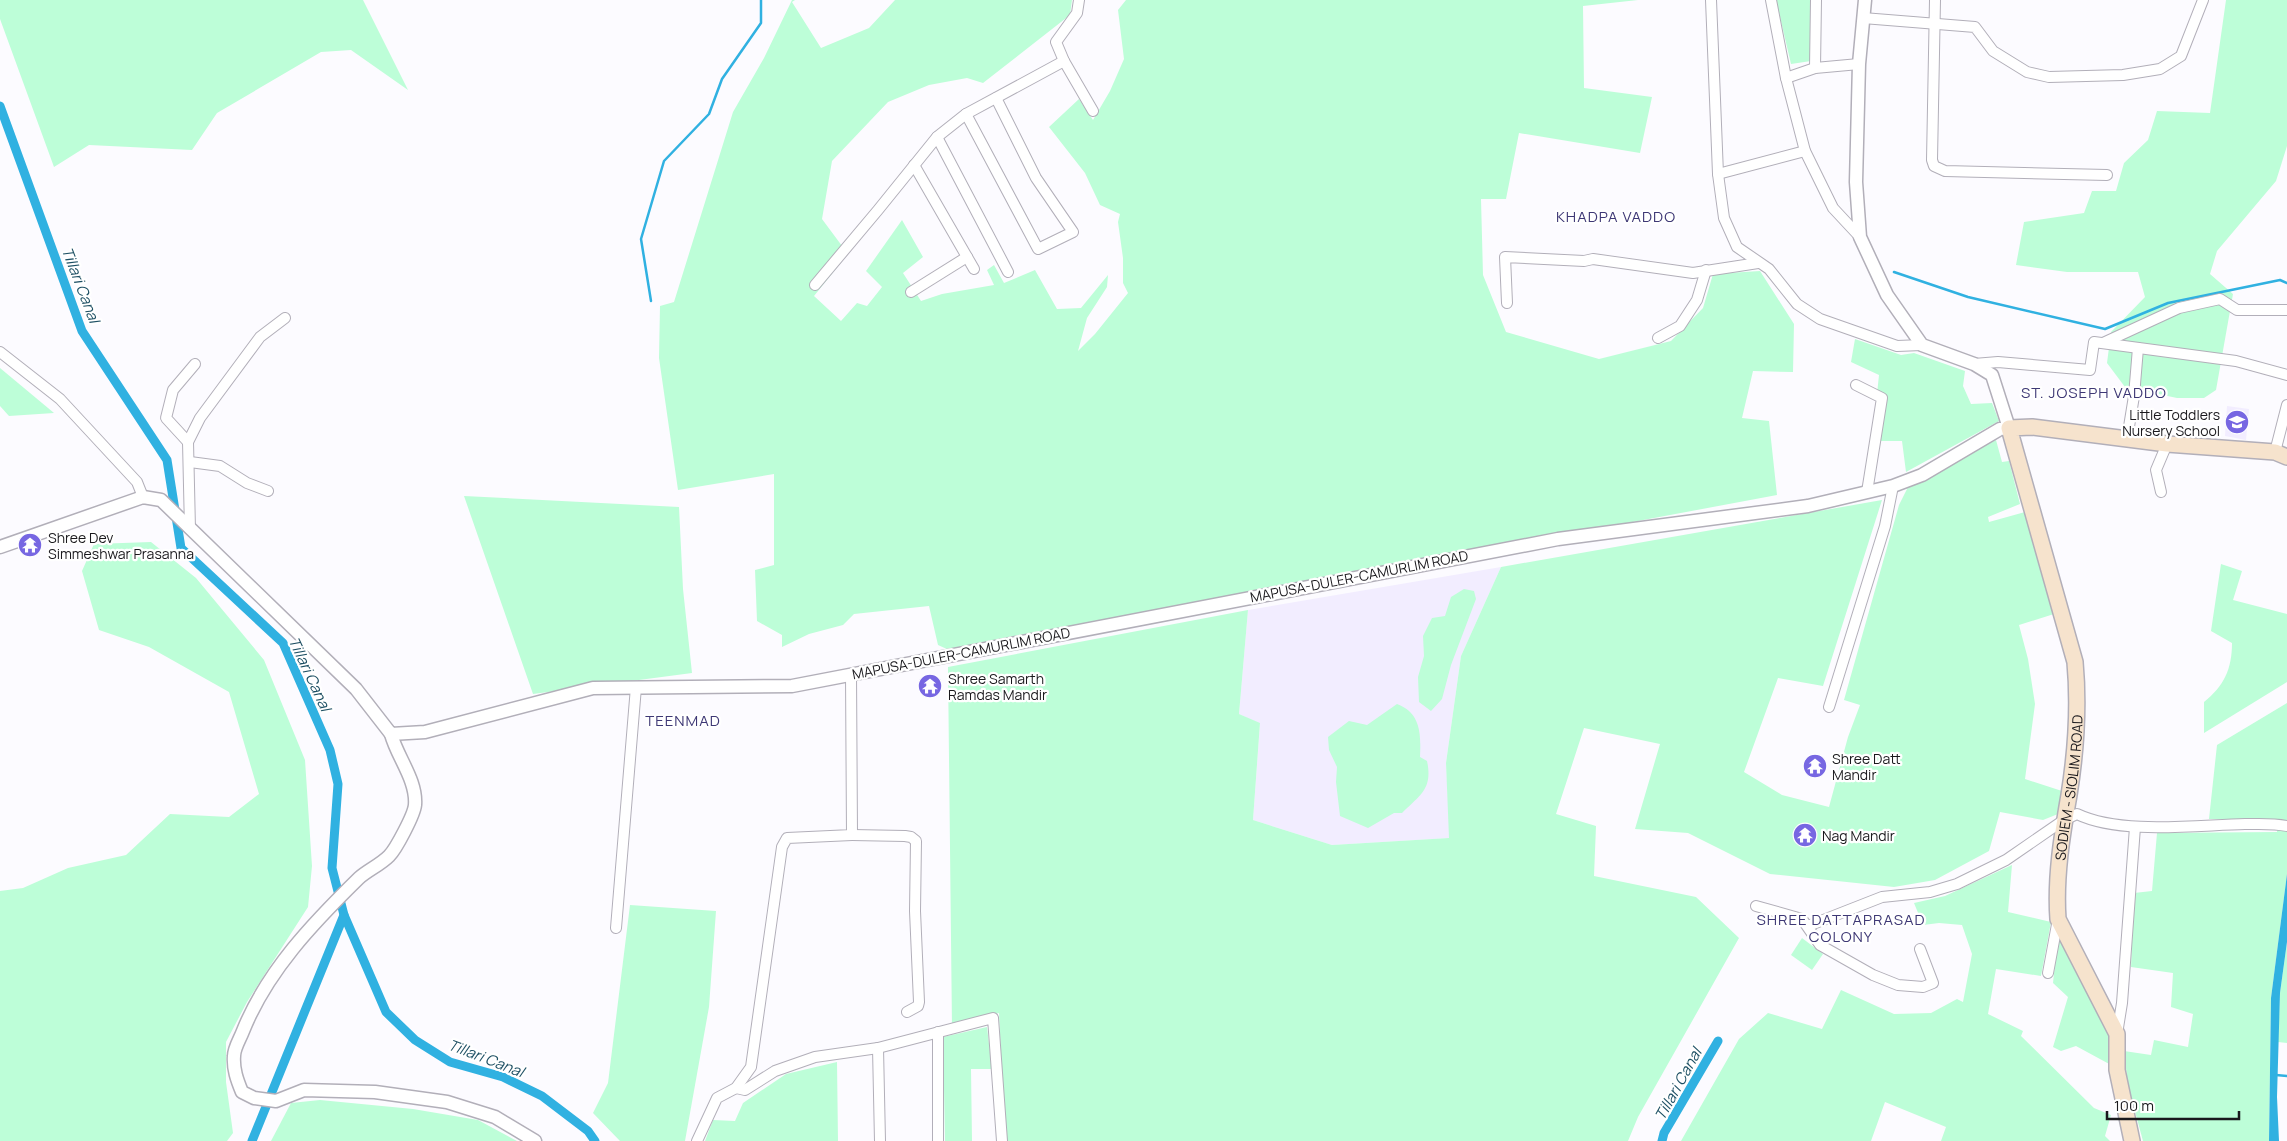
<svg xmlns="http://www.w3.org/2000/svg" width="2287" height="1141" viewBox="0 0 2287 1141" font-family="Manrope,sans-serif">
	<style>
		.built { fill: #f2edff }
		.green { fill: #bdfed8 }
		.water { fill: #30b1e1 }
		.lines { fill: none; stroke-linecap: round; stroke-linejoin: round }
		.stream { stroke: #30b1e1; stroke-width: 2.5 }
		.canal { stroke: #30b1e1; stroke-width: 9 }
		.minor-casing { stroke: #b2afb9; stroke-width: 12 }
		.tertiary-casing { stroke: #b2afb9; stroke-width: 15 }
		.secondary-casing { stroke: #b2afb9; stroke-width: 18 }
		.minor { stroke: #fff; stroke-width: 10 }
		.tertiary { stroke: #fff; stroke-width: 12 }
		.secondary { stroke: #f6e3cd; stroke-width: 15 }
		.labels { text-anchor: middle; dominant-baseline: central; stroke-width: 4.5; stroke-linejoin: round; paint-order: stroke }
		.poi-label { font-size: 14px; fill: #1a191d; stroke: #fff; text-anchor: start }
		.street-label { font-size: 14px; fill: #1a191d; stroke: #fff }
		.neighbourhood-label { font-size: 15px; letter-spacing: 1px; fill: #3e3875; stroke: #fff }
		.water-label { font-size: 15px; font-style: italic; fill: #1d4f63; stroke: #fff }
	</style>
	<rect width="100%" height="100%" fill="#fcfbff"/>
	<g class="built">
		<polygon points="2227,406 2249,409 2246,440 2225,436"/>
		<polygon points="1501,567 1461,656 1446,763 1450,838 1332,845 1253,820 1260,724 1239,714 1248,610"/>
	</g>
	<g class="green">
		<polygon points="0,0 363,0 408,90 351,50 321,52 217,113 192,150 89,145 54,167 0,19"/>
		<polygon points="792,0 795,0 792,2 821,48 869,28 895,0 1072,0 1070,15 983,83 967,78 929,85 888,102 832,161 822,219 848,254 814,296 841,321 857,303 867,306 882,287 866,271 902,220 923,257 903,273 921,301 942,294 994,285 987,270 994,265 1004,283 1035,270 1057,309 1081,308 1108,275 1107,287 1087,318 1078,351 1095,334 1128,293 1123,283 1123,258 1118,222 1120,214 1100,205 1085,173 1049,127 1079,99 1093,120 1110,91 1124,59 1118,10 1126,0 1638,0 1583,6 1584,88 1652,97 1640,153 1519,133 1506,199 1481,199 1483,275 1506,332 1599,359 1671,341 1703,308 1713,274 1760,271 1794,324 1793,372 1753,371 1742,418 1769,421 1777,495 949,650 938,645 929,606 854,614 843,625 809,634 782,647 782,635 757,621 755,570 774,565 774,474 678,490 659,358 660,306 674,302 733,112 764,58"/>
		<polygon points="1776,0 1811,0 1811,61 1791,64"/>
		<polygon points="2226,0 2287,0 2287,146 2276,181 2217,251 2210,274 2233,294 2216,390 2204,398 2177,398 2125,387 2107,363 2111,332 2145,297 2138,272 2067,272 2016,265 2024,222 2084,213 2092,191 2116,191 2124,163 2148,140 2157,111 2210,113"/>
		<polygon points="1855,339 1901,355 1914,353 1965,371 1963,386 1971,404 1992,403 1999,421 1906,472 1902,441 1872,441 1879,375 1851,362"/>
		<polygon points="0,368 54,413 9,416 0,406"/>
		<polygon points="1996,440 2002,462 2009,461 2020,504 1988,517 1989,522 2025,512 2054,614 2019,625 2028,659 2035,704 2025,779 2062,791 2058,814 2043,820 2000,812 1989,851 1935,880 1894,887 1770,874 1688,833 1635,829 1660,744 1584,728 1556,814 1596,826 1594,876 1696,897 1739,938 1638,1117 1628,1141 1005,1141 999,1013 952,1028 948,667 1248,610 1239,714 1260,723 1253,820 1332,845 1449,838 1446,763 1461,656 1501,567 1882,500 1823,686 1778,678 1744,772 1782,795 1829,807 1848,737 1860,705 1844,700 1899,505 1910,483"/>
		<polygon points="464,496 679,507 683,589 692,673 533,694"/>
		<polygon points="151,542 196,578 264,660 305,760 312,866 308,907 247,1002 226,1042 226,1082 233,1133 227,1141 0,1141 0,891 23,888 68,868 126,855 170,814 229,817 259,794 229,692 149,647 99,630 82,571 94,544"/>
		<path d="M2221 564 2242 571 2233 600 2287 614V682L2204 733V702C2224 686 2232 669 2232 643L2211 631Z"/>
		<polygon points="1464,589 1474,591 1476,599 1451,665 1442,699 1431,711 1419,702 1418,677 1424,656 1423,636 1432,618 1445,616 1451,597"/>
		<polygon points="2287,703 2287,874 2271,998 2269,1141 2143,1141 2128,1086 2124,1051 2151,1055 2154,1040 2188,1047 2193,1014 2171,1007 2173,973 2131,967 2134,893 2152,891 2157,833 2277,832 2277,820 2209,819 2217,745"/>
		<path d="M1397 704C1421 713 1421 734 1420 757L1427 761C1433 789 1420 795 1402 813H1394L1368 828 1340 816 1336 782 1337 767 1329 750 1328 737 1349 721 1367 725Z"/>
		<polygon points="2012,865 2008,912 2051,922 2041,976 1996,969 1988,1014 2023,1031 2021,1036 2094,1108 2111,1115 2105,1136 2110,1141 1941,1141 1946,1127 1885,1102 1871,1141 1681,1141 1739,1039 1768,1013 1822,1029 1841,990 1894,1014 1931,1013 1957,999 1963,1002 1972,954 1962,925 1939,923 1923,925 1914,903 1945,896"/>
		<polygon points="630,905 716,911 709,1007 685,1141 620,1141 593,1113 608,1083"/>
		<polygon points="2062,937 2109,1030 2111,1065 2076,1046 2061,1051 2053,1047 2068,997 2053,983 2057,944"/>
		<polygon points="1802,938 1823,954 1812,970 1791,955"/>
		<polygon points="2287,942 2287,1043 2278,1042 2280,993"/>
		<polygon points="987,1027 992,1069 971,1069 972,1141 945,1141 943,1037"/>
		<polygon points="837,1062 838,1141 705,1141 713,1120 735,1121 743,1103 786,1074"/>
		<polygon points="320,1100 413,1109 478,1120 517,1141 271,1141 291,1103"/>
	</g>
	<polygon class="water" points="2287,874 2287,942 2280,993 2277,1097 2279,1141 2269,1141 2271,998"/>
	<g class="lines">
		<g class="stream">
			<polyline points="1894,272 1968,297 2105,329 2168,303 2280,280 2287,283"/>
			<polyline points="651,301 641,239 664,161 709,114 722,79 761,23 761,0"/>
			<polyline points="2276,1075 2287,1076"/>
		</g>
		<g class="canal">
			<polyline points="0,106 82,331 167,460 181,548 283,643 330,750 338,784 332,868 344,915 386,1012 415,1040 450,1062 503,1077 542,1096 588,1131 595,1141"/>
			<polyline points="252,1141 344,915"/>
			<polyline points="1662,1141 1664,1133 1718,1041"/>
		</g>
		<g class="minor-casing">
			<g id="minor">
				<polyline points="1079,0 1077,13 1056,42 1064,61 1093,111"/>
				<polyline points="1711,0 1718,174 1724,218 1737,247 1769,269 1797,304 1820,319 1897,346 1922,345"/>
				<polyline points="1771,0 1786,78 1805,151 1833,208 1860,237"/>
				<polyline points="1935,0 1932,160 1934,166 1945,171 2107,175"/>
				<polyline points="1863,18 1975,27 1993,51 2027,72 2049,77 2123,75 2160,69 2181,56 2203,0"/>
				<polyline points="1815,68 1816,0"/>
				<polyline points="1786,78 1815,68 1859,64"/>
				<polyline points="966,114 1038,249 1073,232 1036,178 996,98"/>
				<polyline points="937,137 1008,272"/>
				<polyline points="914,165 974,269"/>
				<polyline points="1718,174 1805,151"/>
				<polyline points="815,285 878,210 937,137 966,114 1064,61"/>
				<polyline points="911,292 967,257"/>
				<polyline points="1507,303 1505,257 1584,261 1593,259 1693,273 1758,263"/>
				<polyline points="1658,338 1680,326 1697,300 1706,270"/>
				<polyline points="2103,343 2179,308 2220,299 2237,310 2287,310"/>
				<polyline points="0,352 60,399 137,482 143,497"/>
				<polyline points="1974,364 1998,362 2090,370 2094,342 2236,361 2287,375"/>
				<polyline points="1856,385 1882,398 1867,492"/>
				<polyline points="2127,439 2134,396 2138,348"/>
				<polyline points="188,442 166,418 173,390 195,364"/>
				<polyline points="2275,452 2287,405"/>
				<polyline points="190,462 220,466 247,483 268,491"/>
				<polyline points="2161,492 2156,470 2167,444"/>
				<polyline points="190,529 188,442 200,418 260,337 285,318"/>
				<polyline points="1829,707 1885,526 1893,486"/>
				<polyline points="852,835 905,836 911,837 916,841 915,911 919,1002 918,1006 907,1012"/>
				<polyline points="1756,906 1802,919 1820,945 1873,975 1898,985 1923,987 1933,983 1920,949"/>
				<path d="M1808 926 1882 897 1930 892 1957 884 2006 860 2064 820 2077 814C2121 835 2196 825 2245 824 2259 824 2273 823 2287 826"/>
				<polyline points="616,928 636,687"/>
				<polyline points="2048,973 2058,919"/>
				<polyline points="938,1032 938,1141"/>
				<polyline points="2117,1034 2122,1003 2135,827"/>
				<polyline points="878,1048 880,1141"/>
				<polyline points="736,1088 745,1090 775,1071 815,1057 878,1048 993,1018 1002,1141"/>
				<polyline points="697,1141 717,1098 736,1088 751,1067 782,847 787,838 852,835 851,674"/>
			</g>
		</g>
		<g class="tertiary-casing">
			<g id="tertiary">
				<polyline points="0,547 143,497 161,500 356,689 391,734 425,732 593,688 792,686 1558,539 1808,506 1893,486 1922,475 2000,429 2009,428 1992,375 1974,364 1922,345 1887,295 1860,237 1856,182 1859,64 1865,0"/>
				<path d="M391 734C397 757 417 780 415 805 414 815 396 849 389 856 380 865 368 870 359 878 313 923 267 971 243 1031 240 1039 234 1048 234 1056 233 1069 237 1080 242 1092L254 1098 276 1101 304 1090 375 1092 447 1102 495 1117 535 1141"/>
			</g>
		</g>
		<g class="secondary-casing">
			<g id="secondary">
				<path id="s1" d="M2132 1141 2117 1070V1034L2058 919C2055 878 2062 835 2069 795 2076 751 2079 706 2075 662L2009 428 2032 427 2167 444 2275 452 2287 457"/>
			</g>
		</g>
		<use href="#minor" class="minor"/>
		<use href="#tertiary" class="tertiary"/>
		<use href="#secondary" class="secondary"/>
	</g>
	<defs>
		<g id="school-disc" transform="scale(1.25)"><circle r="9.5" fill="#7767e2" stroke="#fff"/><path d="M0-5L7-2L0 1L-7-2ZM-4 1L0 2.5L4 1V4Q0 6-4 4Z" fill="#fff"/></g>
		<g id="temple-disc" transform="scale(1.25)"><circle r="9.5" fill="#7767e2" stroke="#fff"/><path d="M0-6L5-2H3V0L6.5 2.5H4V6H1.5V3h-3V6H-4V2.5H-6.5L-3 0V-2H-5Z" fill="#fff"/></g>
	</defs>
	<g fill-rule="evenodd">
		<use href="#school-disc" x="2237" y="422"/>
		<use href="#temple-disc" x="30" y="545"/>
		<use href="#temple-disc" x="930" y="686"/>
		<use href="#temple-disc" x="1815" y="766"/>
		<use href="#temple-disc" x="1805" y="835"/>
	</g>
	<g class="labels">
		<g class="poi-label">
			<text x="2220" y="414" text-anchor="end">Little Toddlers<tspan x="2220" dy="16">Nursery School</tspan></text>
			<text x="48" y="537">Shree Dev<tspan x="48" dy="16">Simmeshwar Prasanna</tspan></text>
			<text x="948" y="678">Shree Samarth<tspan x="948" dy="16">Ramdas Mandir</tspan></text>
			<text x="1832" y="758">Shree Datt<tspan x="1832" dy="16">Mandir</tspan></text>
			<text x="1822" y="835">Nag Mandir</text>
		</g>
		<g class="street-label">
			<text transform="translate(1359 576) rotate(-11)">MAPUSA-DULER-CAMURLIM ROAD</text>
			<text transform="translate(961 653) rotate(-11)">MAPUSA-DULER-CAMURLIM ROAD</text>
			<text stroke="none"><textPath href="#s1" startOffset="370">SODIEM - SIOLIM ROAD</textPath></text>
		</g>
		<g class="neighbourhood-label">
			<text x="1616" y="216">KHADPA VADDO</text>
			<text x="2094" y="392">ST. JOSEPH VADDO</text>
			<text x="683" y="720">TEENMAD</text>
			<text x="1841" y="919">SHREE DATTAPRASAD<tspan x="1841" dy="17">COLONY</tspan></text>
		</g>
		<g class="water-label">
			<text transform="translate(81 285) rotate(69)">Tillari Canal</text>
			<text transform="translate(310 674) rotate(65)">Tillari Canal</text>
			<text transform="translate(486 1058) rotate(21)">Tillari Canal</text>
			<text transform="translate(1678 1084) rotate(-61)">Tillari Canal</text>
		</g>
	</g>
	<path d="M2107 1111v8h132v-8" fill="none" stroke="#1a191d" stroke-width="2.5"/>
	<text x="2114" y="1111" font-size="15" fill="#1a191d" stroke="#ffffff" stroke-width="4" paint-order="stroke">100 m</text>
</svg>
